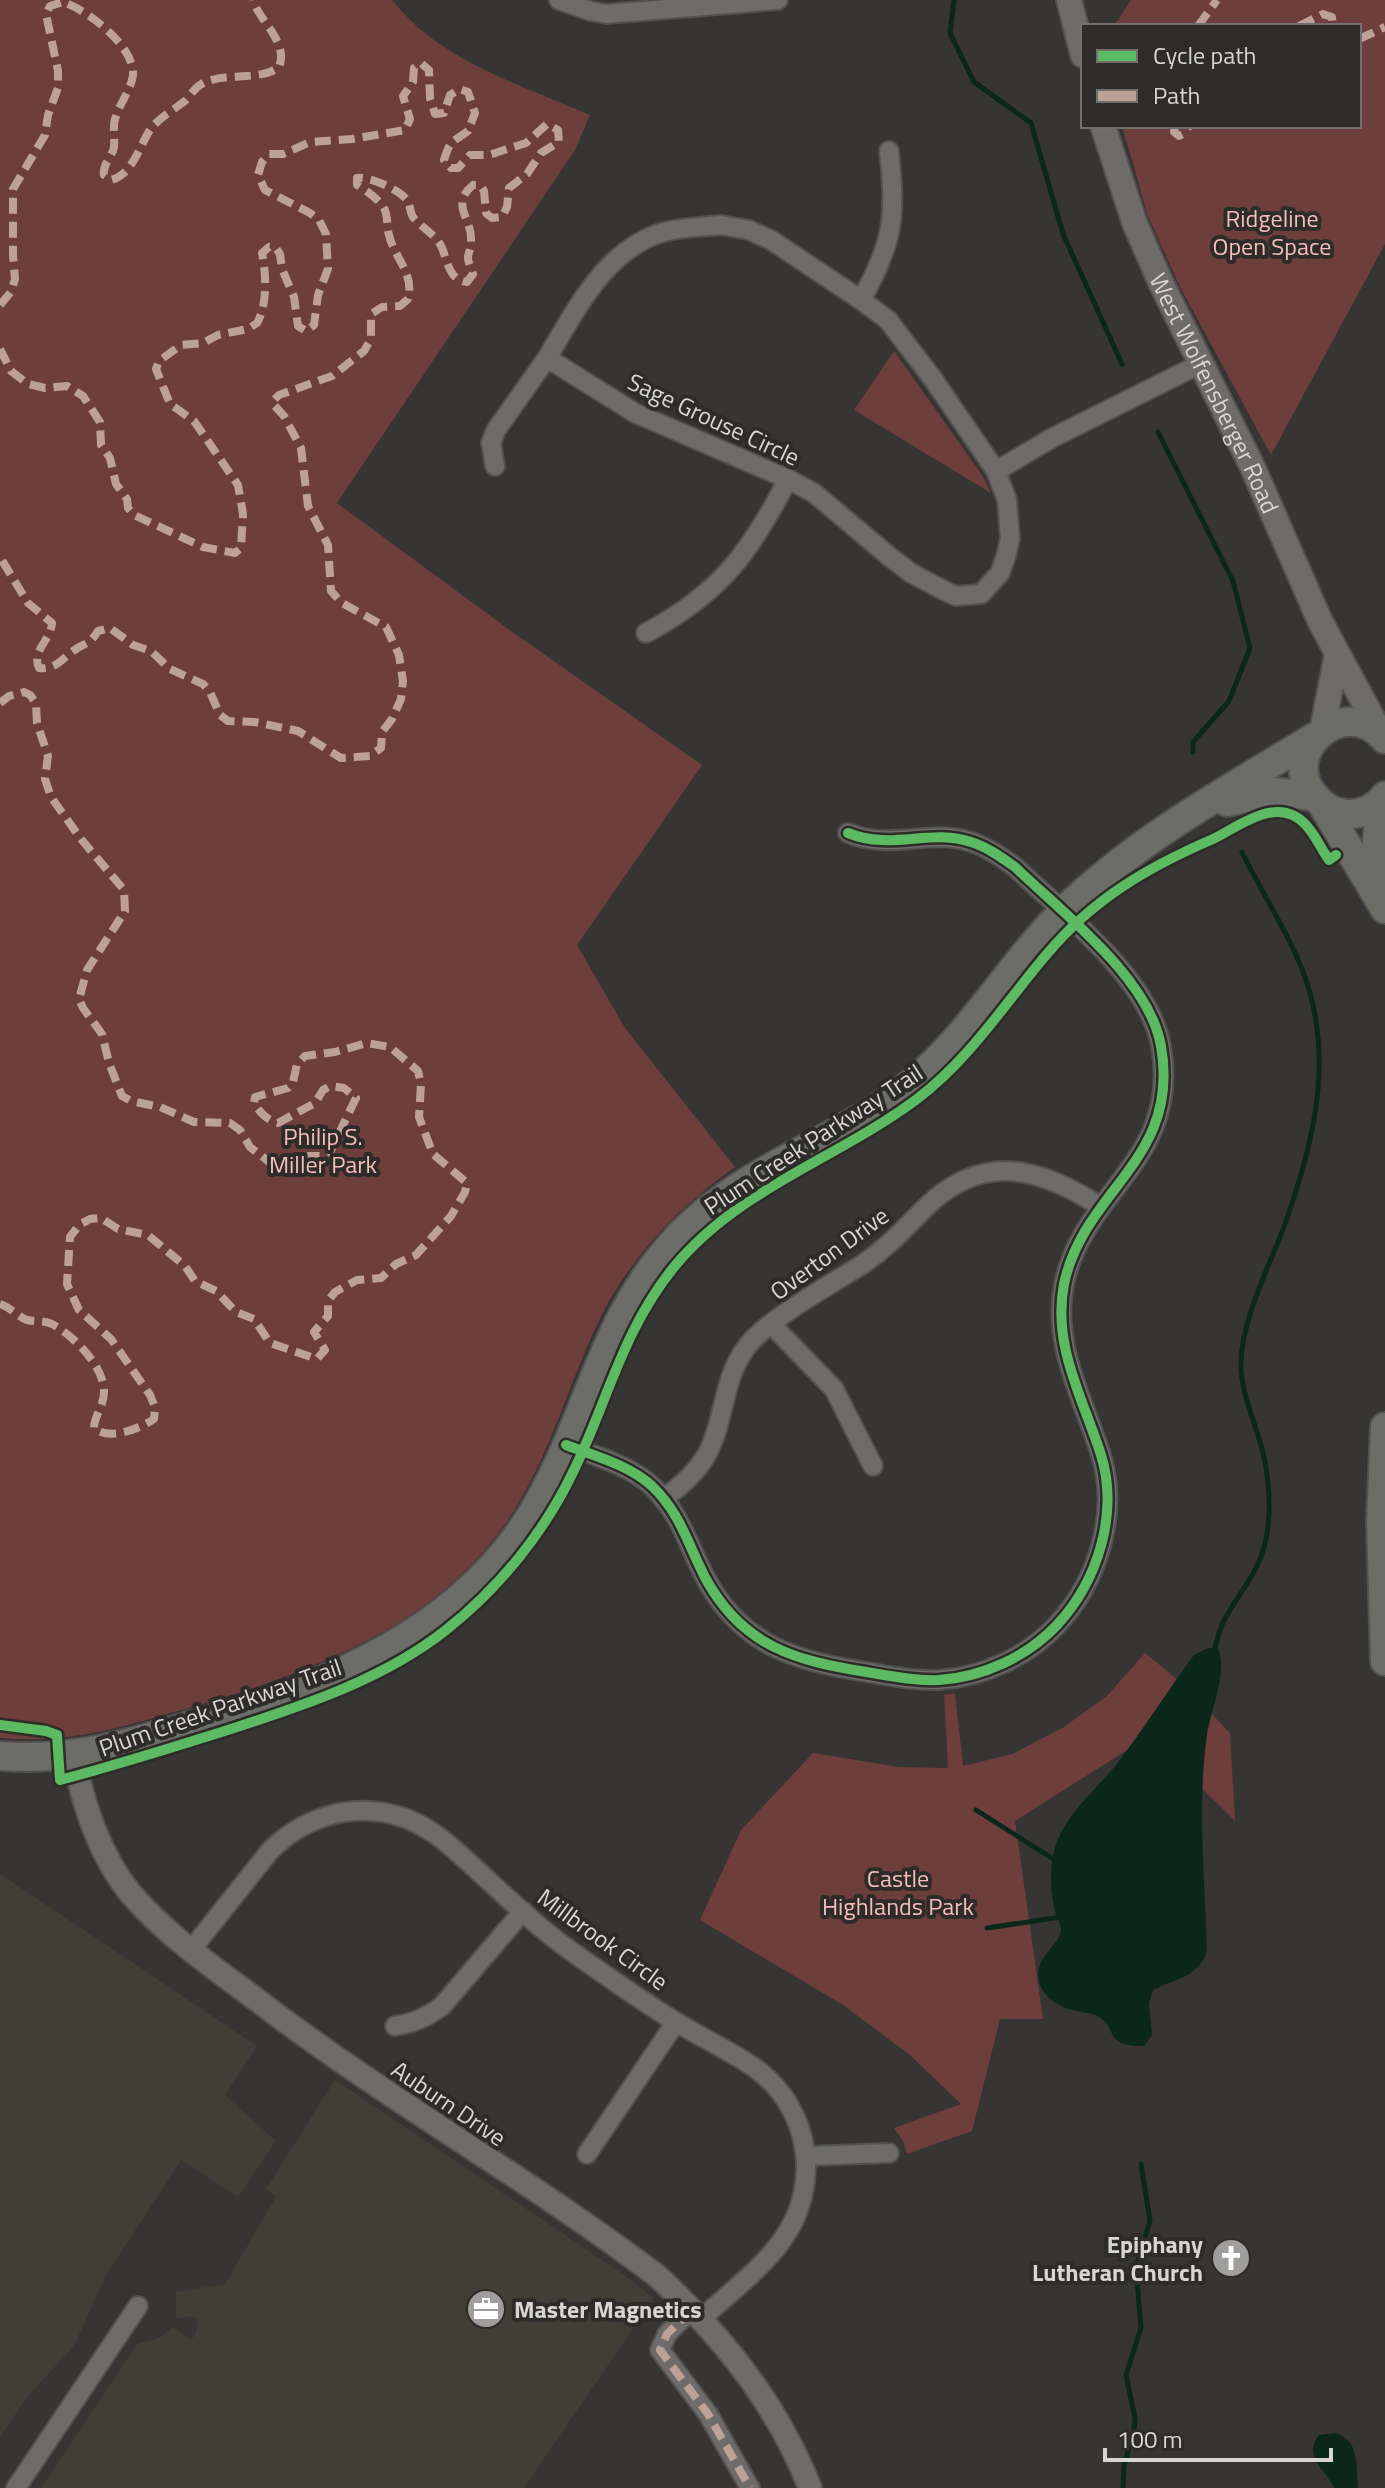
<svg xmlns="http://www.w3.org/2000/svg" width="1385" height="2488" viewBox="0 0 1385 2488" font-family="'Titillium Web',sans-serif">
	<style>
		.built { fill: #413e36 }
		.green { fill: #6e3e3c }
		.water { fill: #0a271a }
		.lines { fill: none; stroke-linecap: round; stroke-linejoin: round }
		.stream { stroke: #0a271a; stroke-width: 5 }
		.minor-casing { stroke: #525150; stroke-width: 22 }
		.tertiary-casing { stroke: #525150; stroke-width: 26 }
		.secondary-casing { stroke: #525150; stroke-width: 28 }
		.primary-casing { stroke: #525150; stroke-width: 32 }
		.minor { stroke: #6d6c6b; stroke-width: 18 }
		.tertiary { stroke: #6d6c6b; stroke-width: 22 }
		.secondary { stroke: #6d6c69; stroke-width: 24 }
		.primary { stroke: #6c6d66; stroke-width: 28 }
		.quiet { stroke: #bda197; stroke-width: 8; stroke-dasharray: 16 8; stroke-linecap: butt }
		.cycleway-casing { stroke: #2d2c28; stroke-width: 15 }
		.cycleway { stroke: #5cba63; stroke-width: 10 }
		.labels { text-anchor: middle; dominant-baseline: central; stroke-width: 8; stroke-linejoin: round; paint-order: stroke }
		.park-label { font-size: 24px; fill: #f6bdb9; stroke: #2d2c28 }
		.street-label { font-size: 24px; fill: #d7d6d4; stroke: #2d2c28 }
		.poi-label { font-size: 24px; font-weight: bold; fill: #d7d6d4; stroke: #2d2c28; text-anchor: end }
	</style>
	<rect width="100%" height="100%" fill="#363533"/>
	<g class="built">
		<polygon points="0,1874 257,2046 225,2095 276,2141 238,2197 181,2160 106,2275 74,2346 27,2397 0,2437"/>
		<polygon points="335,2080 620,2272 654,2298 524,2488 41,2488 137,2344 157,2339 173,2327 191,2340 196,2333 197,2319 192,2316 176,2319 176,2292 225,2284 276,2197 266,2189"/>
	</g>
	<g class="green">
		<path d="M0 0H392C441 62 520 84 590 115L575 150 337 503 511 631 702 765 577 945 625 1028 735 1167C676 1209 625 1262 595 1329 566 1392 548 1459 510 1517 436 1629 301 1676 178 1711 116 1729 65 1744 0 1738Z"/>
		<polygon points="1131,0 1385,0 1385,244 1271,455 1180,287 1148,216 1122,126 1359,126 1359,26 1114,26"/>
		<polygon points="894,351 982,475 991,493 854,410"/>
		<polygon points="1145,1653 1184,1685 1230,1733 1235,1821 1149,1736 1015,1821 1043,2019 1000,2019 972,2131 907,2154 903,2141 894,2128 961,2104 910,2055 843,2005 700,1920 741,1830 813,1753 899,1767 948,1768 944,1695 955,1693 963,1766 1012,1754 1064,1727 1107,1696"/>
	</g>
	<g class="water">
		<path d="M1208 1648 1218 1649C1228 1669 1211 1711 1207 1734 1197 1805 1205 1879 1207 1951 1198 1978 1176 1978 1153 1990L1149 2004 1152 2035 1144 2046C1098 2047 1122 2023 1092 2014 1084 2012 1075 2011 1068 2009 1042 2000 1028 1975 1047 1953 1053 1945 1062 1937 1061 1927 1060 1923 1057 1919 1056 1915 1051 1897 1050 1879 1052 1861 1059 1816 1094 1794 1119 1761 1145 1727 1168 1690 1194 1655Z"/>
		<path d="M1336 2433C1360 2441 1356 2466 1358 2488H1334C1326 2469 1302 2457 1319 2435Z"/>
	</g>
	<g class="lines">
		<g class="stream">
			<polyline points="954,0 950,33 974,82 1031,123 1063,234 1122,364"/>
			<polyline points="1158,432 1233,581 1250,648 1229,701 1193,742 1193,752"/>
			<path d="M1213 1654C1216 1645 1218 1634 1222 1625 1231 1605 1246 1588 1256 1568 1272 1537 1271 1496 1265 1462 1259 1428 1240 1396 1241 1362 1242 1318 1270 1265 1285 1224 1311 1150 1332 1072 1310 993 1296 943 1264 898 1242 852"/>
			<polyline points="976,1810 1058,1862"/>
			<polyline points="987,1928 1061,1917"/>
			<polyline points="1123,2488 1124,2465 1134,2430 1135,2418 1126,2375 1141,2328 1136,2267 1150,2221 1141,2164"/>
		</g>
		<g class="minor-casing">
			<g id="minor">
				<polyline points="559,0 590,11 606,14 778,0"/>
				<path d="M721 225 749 230 771 240 861 300 888 320 933 379 996 471 1007 500 1010 539 1006 556 1000 573 981 594 956 596 943 590 911 573 890 557 814 493 788 479 635 413 547 358C576 310 606 248 664 232 682 227 702 227 721 225Z"/>
				<path d="M861 300C894 242 896 216 889 151"/>
				<polyline points="495,466 491,443 496,430 547,358"/>
				<polyline points="996,471 1052,438 1200,364"/>
				<path d="M646 633C721 593 751 551 788 479"/>
				<polyline points="771,1324 834,1389 873,1466"/>
				<path d="M566 1445C595 1456 629 1465 652 1486 682 1515 688 1546 707 1581 744 1647 797 1661 866 1672 890 1676 915 1681 939 1680 983 1677 1027 1657 1057 1625 1098 1581 1119 1513 1101 1455 1083 1398 1052 1346 1064 1284 1084 1189 1181 1160 1161 1046 1149 978 1064 914 1015 867 1001 857 987 847 971 842 930 828 892 851 848 833"/>
				<path d="M663 1499C680 1487 695 1474 706 1456 725 1422 722 1381 745 1349 765 1320 832 1284 863 1264 888 1247 905 1228 926 1207 984 1151 1041 1168 1101 1207"/>
				<path d="M191 1950 269 1852C302 1818 348 1803 395 1815 430 1824 454 1849 479 1872 509 1899 538 1928 571 1951 605 1975 640 2000 676 2022 703 2039 734 2052 759 2071 811 2112 821 2185 783 2239 763 2268 727 2295 701 2319"/>
				<path d="M395 2026C414 2023 427 2017 442 2006L523 1911"/>
				<polyline points="587,2154 676,2022"/>
				<polyline points="807,2156 889,2153"/>
				<polyline points="691,2310 667,2334 660,2350 708,2414 750,2488"/>
				<polyline points="16,2488 138,2306"/>
			</g>
		</g>
		<g class="tertiary-casing">
			<path id="tertiary" d="M74 1755C82 1803 100 1856 131 1894 168 1937 216 1969 261 2003 388 2100 529 2179 656 2275 721 2334 778 2406 810 2488"/>
		</g>
		<g class="secondary-casing">
			<g id="secondary">
				<polyline points="1069,0 1083,55"/>
				<path id="s1" d="M1103 126 1135 224 1161 283 1253 468 1320 621 1381 734"/>
				<polyline points="1322,731 1337,655"/>
			</g>
		</g>
		<g class="primary-casing">
			<g id="primary">
				<path d="M1385 739C1343 690 1272 757 1319 801 1327 809 1336 813 1347 814 1361 815 1376 808 1385 796"/>
				<polyline points="1227,802 1272,792 1313,796"/>
				<polyline points="1381,802 1377,842 1385,886"/>
				<polyline points="1324,807 1385,909"/>
				<polyline points="1385,1427 1381,1521 1385,1661"/>
				<path d="M0 1756C70 1761 122 1746 188 1726 324 1687 467 1632 539 1502 592 1408 602 1316 681 1234 749 1164 842 1141 914 1081 973 1032 1010 964 1064 911 1137 839 1228 790 1315 737"/>
			</g>
		</g>
		<use href="#minor" class="minor"/>
		<use href="#tertiary" class="tertiary"/>
		<use href="#secondary" class="secondary"/>
		<use href="#primary" class="primary"/>
		<g class="quiet">
			<polyline points="1198,26 1217,0"/>
			<polyline points="1299,26 1323,14 1332,17 1333,26"/>
			<polyline points="1359,39 1385,27"/>
			<polyline points="1175,126 1174,132 1179,136 1185,133 1189,126"/>
			<path d="M0 305 11 292 15 279 13 256V189L45 135 48 115 58 88V71L46 14 50 6 63 2C87 10 135 46 133 75 131 90 120 103 116 116 112 126 115 136 114 147 112 158 102 164 104 175L111 180C134 174 140 143 152 127 161 117 172 111 182 103 189 99 192 90 200 85 221 71 260 82 279 67 289 42 259 21 253 0"/>
			<path d="M0 349 11 371 28 384 45 388 67 386 83 396 100 422 101 445 110 458 116 484 127 499 128 508 134 515 203 547 235 553 241 548 243 514 238 485 194 421 170 404 156 369 159 361 181 345 203 343 218 335 248 329 257 323C268 304 266 273 262 253L269 247 276 248 280 254 282 269 294 297 298 326 306 331 314 325 318 295 328 269 326 234 319 220 310 213 265 190 258 175 262 162 269 154H283L310 142 352 139 405 130 410 119 403 96 413 82 414 68 421 63 429 70 430 98 435 114 444 113 450 95 460 89 468 92 475 113 468 131C453 142 450 140 444 160L451 168H458L470 155H489L526 143 547 124 558 130 559 142 541 153 527 174 509 188 507 207 502 217 492 218 486 213 484 191 480 185H473C450 204 471 218 471 238 471 260 463 249 473 274L467 282C447 280 448 258 440 244 433 233 421 227 413 217 409 211 411 205 407 200 399 189 368 176 357 178V185C366 191 375 196 382 205 389 214 386 224 389 235 394 257 415 274 408 299L400 306 382 307 371 314V339L364 351 332 376 279 395 274 400 273 404 284 416 301 448 308 506 328 545 331 591 342 603 386 627 399 655 403 681 401 699 392 719 382 732 381 748 370 756 341 758 298 731 255 722 228 721 220 715 210 692 203 684 170 669 151 651 133 645 110 628 98 631C89 646 85 642 73 651 61 660 55 670 39 668 31 651 51 640 52 623L28 603 0 557"/>
			<path d="M0 703 9 696 24 692 30 695 36 703 37 723 48 756 45 779 51 797 81 839 124 890 125 911 87 970 79 999 83 1008 102 1034 109 1063 122 1096 131 1101 160 1107 194 1122 230 1123 240 1130 250 1147 268 1161 286 1169 309 1156H325L330 1152 356 1098 344 1088 330 1086 323 1090 315 1103 278 1123C268 1121 259 1112 254 1103L255 1097 288 1088 293 1082 297 1064 305 1056 335 1052 367 1043 390 1047 418 1071 421 1084 419 1117 433 1154 467 1183 465 1192 451 1216 416 1255 396 1264 381 1278 357 1280 335 1292 328 1301V1316L314 1332 325 1350 317 1359 270 1343 254 1319 236 1312 216 1291 195 1281 185 1266 148 1235 118 1229 101 1218 90 1219 79 1225 70 1237 67 1284 79 1310 111 1339 150 1395 155 1407 154 1419C139 1429 109 1441 94 1428 94 1416 104 1406 104 1392 105 1367 73 1335 52 1324 44 1320 35 1322 27 1320 17 1316 10 1307 0 1304"/>
			<polyline points="691,2310 667,2334 660,2350 708,2414 750,2488"/>
		</g>
		<g class="cycleway-casing">
			<g id="cycleway">
				<path d="M566 1445C595 1456 629 1465 652 1486 682 1515 688 1546 707 1581 744 1647 797 1661 866 1672 890 1676 915 1681 939 1680 983 1677 1027 1657 1057 1625 1098 1581 1119 1513 1101 1455 1083 1398 1052 1346 1064 1284 1084 1189 1181 1160 1161 1046 1149 978 1064 914 1015 867 1001 857 987 847 971 842 930 828 892 851 848 833"/>
				<path d="M0 1725 46 1731 57 1735 60 1780C117 1765 174 1747 231 1729 305 1705 384 1679 446 1630 499 1588 544 1533 573 1472 608 1401 622 1331 674 1267 739 1188 837 1159 917 1099 970 1059 1005 1003 1047 954 1093 899 1148 867 1213 839 1240 826 1277 795 1305 824 1315 834 1321 849 1329 860L1336 855"/>
			</g>
		</g>
		<use href="#cycleway" class="cycleway"/>
	</g>
	<defs>
		<g id="church-disc" transform="scale(2)"><circle r="9.5" fill="#9f9e9c" stroke="#2d2c28"/><path d="M-1.2-6h2.4v3.5h3.3v2.4h-3.3V6h-2.4V-.1h-3.3v-2.4h3.3Z" fill="#fff"/></g>
		<g id="office-disc" transform="scale(2)"><circle r="9.5" fill="#9f9e9c" stroke="#2d2c28"/><path d="M-6-3h4V-5.5h4V-3h4V5H-6ZM-1-4.5V-3h2v-1.5ZM-6 0V1H6V0Z" fill="#fff"/></g>
	</defs>
	<g fill-rule="evenodd">
		<use href="#church-disc" x="1231" y="2258"/>
		<use href="#office-disc" x="486" y="2309"/>
	</g>
	<g class="labels">
		<g class="park-label">
			<text x="1272" y="218">Ridgeline<tspan x="1272" dy="28">Open Space</tspan></text>
			<text x="323" y="1136">Philip S.<tspan x="323" dy="28">Miller Park</tspan></text>
			<text x="898" y="1878">Castle<tspan x="898" dy="28">Highlands Park</tspan></text>
		</g>
		<g class="street-label">
			<text stroke="none"><textPath href="#s1" startOffset="290">West Wolfensberger Road</textPath></text>
			<text transform="translate(714 419) rotate(25)">Sage Grouse Circle</text>
			<text transform="translate(813 1139) rotate(-33)">Plum Creek Parkway Trail</text>
			<text transform="translate(829 1253) rotate(-36)">Overton Drive</text>
			<text transform="translate(220 1707) rotate(-19)">Plum Creek Parkway Trail</text>
			<text transform="translate(603 1939) rotate(36)">Millbrook Circle</text>
			<text transform="translate(449 2103) rotate(34)">Auburn Drive</text>
		</g>
		<g class="poi-label">
			<text x="1203" y="2244">Epiphany<tspan x="1203" dy="28">Lutheran Church</tspan></text>
			<text x="514" y="2309" text-anchor="start">Master Magnetics</text>
		</g>
	</g>
	<rect x="1081" y="24" width="280" height="104" fill="#2d2c28" stroke="#71706d" stroke-width="2"/>
	<rect x="1097" y="50" width="40" height="12" fill="#5cba63" stroke="#71706d" stroke-width="2"/>
	<text x="1153" y="64" font-size="24" fill="#d7d6d4">Cycle path</text>
	<rect x="1097" y="90" width="40" height="12" fill="#bda197" stroke="#71706d" stroke-width="2"/>
	<text x="1153" y="104" font-size="24" fill="#d7d6d4">Path</text>
	<path d="M1105 2448v12h226v-12" fill="none" stroke="#d7d6d4" stroke-width="4"/>
	<text x="1117" y="2448" font-size="24" fill="#d7d6d4" stroke="#2d2c28" stroke-width="6" paint-order="stroke">100 m</text>
</svg>
